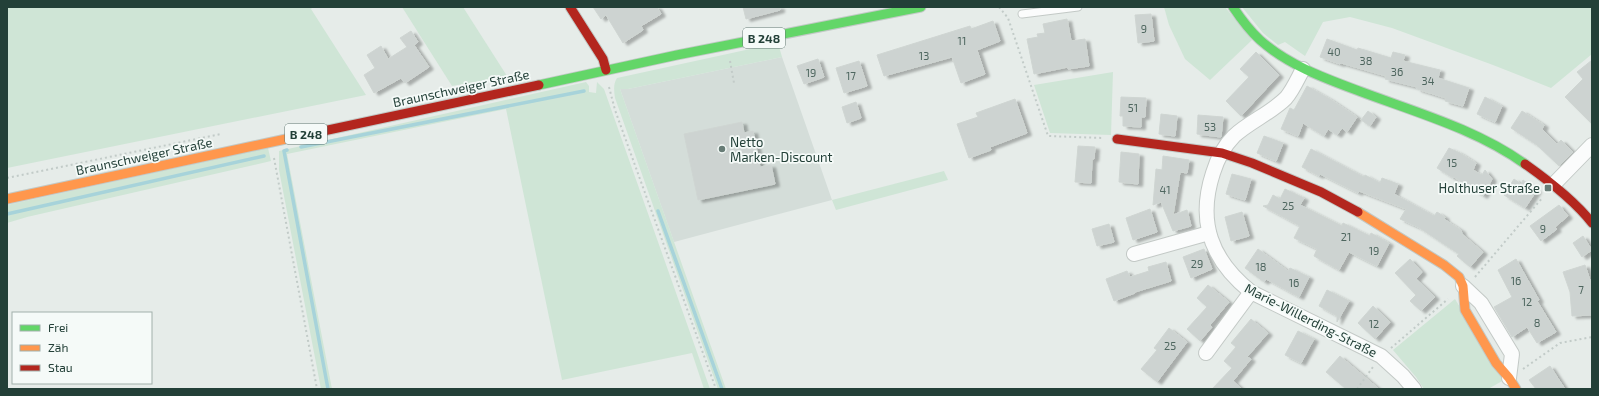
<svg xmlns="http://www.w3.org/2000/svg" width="1599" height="396" viewBox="0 0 1599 396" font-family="'Exo 2',sans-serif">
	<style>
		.built { fill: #d4ddd9 }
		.green { fill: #cfe5d6 }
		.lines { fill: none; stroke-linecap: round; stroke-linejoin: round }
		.stream { stroke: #a7d3da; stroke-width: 3.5 }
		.building { fill: #cdd3d1; stroke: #cfd5d2; filter: url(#shadow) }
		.lane-casing { stroke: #c3c9c6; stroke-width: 9 }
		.street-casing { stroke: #c3c9c6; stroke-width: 16 }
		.fast-casing { stroke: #c2c9c6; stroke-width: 11 }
		.slow-casing { stroke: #c2c9c6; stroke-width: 11 }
		.jam-casing { stroke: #c2c9c6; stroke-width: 11 }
		.path { stroke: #c2cbc8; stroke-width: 2; stroke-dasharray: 2 3; stroke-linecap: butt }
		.lane { stroke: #fbfcfc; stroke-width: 7 }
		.street { stroke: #fbfcfc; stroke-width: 14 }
		.fast { stroke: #63d668; stroke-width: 9 }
		.slow { stroke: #ff974d; stroke-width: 9 }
		.jam { stroke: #b3261e; stroke-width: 9 }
		.poi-dot { fill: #677c76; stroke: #f5faf8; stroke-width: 1.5 }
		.labels { text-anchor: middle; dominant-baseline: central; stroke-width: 3.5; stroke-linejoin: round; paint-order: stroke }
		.number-label { font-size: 11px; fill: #4e665f }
		.shield { fill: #f5faf8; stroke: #627872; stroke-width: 1 }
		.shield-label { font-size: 12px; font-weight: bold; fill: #234038 }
		.street-label { font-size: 13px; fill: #234038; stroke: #f5faf8 }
		.poi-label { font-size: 13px; fill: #234038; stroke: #f5faf8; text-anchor: start }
	</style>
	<defs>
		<filter id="shadow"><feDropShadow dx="4.5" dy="2.5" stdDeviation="1" flood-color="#0004"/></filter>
	</defs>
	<rect width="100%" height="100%" fill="#e6ece9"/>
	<polygon class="built" points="782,57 832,200 674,242 620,89 628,89"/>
	<g class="green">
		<polygon points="7,7 313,7 311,9 366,95 7,168"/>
		<polygon points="402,7 463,7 507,76 452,86"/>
		<polygon points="1164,7 1225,7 1252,40 1210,80 1185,59 1169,25"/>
		<polygon points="1242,7 1592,7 1592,54 1551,88 1493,65 1392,28 1350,17 1323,22 1305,56 1285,42 1278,45 1263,33"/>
		<path d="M778 43 782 57 628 89H620L726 389H718L615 98C614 91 613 84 617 78Z"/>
		<polygon points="1113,72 1111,135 1050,133 1034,85"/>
		<polygon points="586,82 589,86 589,92 596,93 597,82 604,89 710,389 704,389 692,353 562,380 506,109 287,154 332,389 321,389 279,170 279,151"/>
		<polygon points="268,148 271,161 27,217 7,223 7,205"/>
		<polygon points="944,171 948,180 836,210 832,200"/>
		<polygon points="1455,299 1504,380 1488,389 1424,389 1416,377 1393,350"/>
	</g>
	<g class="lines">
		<g class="stream">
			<polyline points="301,147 584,91"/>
			<polyline points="287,150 284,151 328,389"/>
			<polyline points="658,211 722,389"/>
			<polyline points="7,214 264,156"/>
		</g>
	</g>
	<g class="building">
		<polygon points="593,7 657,7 661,14 641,26 643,30 623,43 606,15 601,19"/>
		<polygon points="743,7 780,7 780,10 746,19"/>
		<polygon points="1151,14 1154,41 1138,43 1135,15"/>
		<polygon points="1067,19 1071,41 1085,39 1089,66 1068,69 1068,67 1034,74 1027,39 1038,37 1037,34 1045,33 1043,24"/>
		<polygon points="993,21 1000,41 977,50 985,74 961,83 952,57 884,76 877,55 970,26 971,29"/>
		<polygon points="411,31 418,42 414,45 429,67 405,83 401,78 374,93 364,75 375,68 367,55 381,46 388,59 407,47 400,38"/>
		<polygon points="1327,39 1357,50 1358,48 1391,58 1393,52 1405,55 1403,61 1440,70 1438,78 1469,88 1463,106 1445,101 1446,98 1417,89 1417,87 1385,79 1386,76 1341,63 1340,64 1320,57"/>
		<polygon points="1256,52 1279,75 1241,116 1226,101 1249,77 1240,69"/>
		<polygon points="818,59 824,77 804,84 797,66"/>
		<polygon points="1592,60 1592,124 1565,97 1583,79 1577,72"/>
		<polygon points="859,61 867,86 844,93 836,68"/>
		<polygon points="1307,86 1330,99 1357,117 1347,132 1342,128 1337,135 1328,129 1324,136 1303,123 1298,136 1281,129 1290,108 1294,110"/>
		<polygon points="1121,97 1146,98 1145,117 1141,117 1141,127 1123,126 1123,116 1120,116"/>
		<polygon points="1485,97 1502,106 1495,122 1477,114"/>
		<polygon points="1015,99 1027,133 990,147 991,150 969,158 957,124 978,117 976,113"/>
		<polygon points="856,102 861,118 847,123 842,107"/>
		<polygon points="1368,111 1376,117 1370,126 1361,120"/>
		<polygon points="1522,111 1544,125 1542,129 1557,144 1561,140 1573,152 1559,166 1537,145 1511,128"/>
		<polygon points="1161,114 1177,116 1175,136 1159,134"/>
		<polygon points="1198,115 1223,117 1221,137 1197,134"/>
		<polygon points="742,122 744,133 753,131 760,167 771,165 775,184 698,200 684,134"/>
		<polygon points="1264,136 1283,143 1276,161 1257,153"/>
		<polygon points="1078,146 1095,147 1094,159 1092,159 1091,183 1075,182"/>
		<polygon points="1449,148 1460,153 1476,163 1473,170 1482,175 1485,170 1492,179 1483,196 1454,177 1453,178 1437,168"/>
		<polygon points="1311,149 1364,177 1365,175 1380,183 1382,178 1398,184 1394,194 1434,216 1437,212 1445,217 1444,219 1461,230 1462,234 1483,252 1470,267 1457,256 1459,254 1418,227 1400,219 1406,209 1359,191 1358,193 1320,174 1319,176 1302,167"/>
		<polygon points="1121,152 1139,154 1138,184 1119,182"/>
		<polygon points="1163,156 1189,160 1187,173 1180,172 1173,215 1187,210 1191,226 1173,231 1161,202 1153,205 1156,169 1162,170"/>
		<polygon points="1232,174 1251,179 1245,200 1226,194"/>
		<polygon points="1514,179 1521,184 1523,180 1537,190 1525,208 1504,195"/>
		<polygon points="1285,189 1304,198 1300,205 1342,226 1343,223 1370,236 1371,233 1389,243 1377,266 1349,252 1339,270 1314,256 1317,249 1294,238 1300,226 1263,206 1268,205 1273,195 1280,199"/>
		<polygon points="1559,205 1568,216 1555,227 1557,229 1541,241 1530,226"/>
		<polygon points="1150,209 1157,232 1133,240 1126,218"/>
		<polygon points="1242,212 1249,236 1231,241 1225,217"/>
		<polygon points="1109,224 1114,242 1097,246 1092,229"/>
		<polygon points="1583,236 1592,250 1582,257 1573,243"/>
		<polygon points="1204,249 1212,269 1191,278 1183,257"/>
		<polygon points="1258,249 1288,271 1290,268 1309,277 1299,297 1266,279 1264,282 1245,268"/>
		<polygon points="1410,259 1422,272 1416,279 1435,297 1421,311 1410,301 1416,295 1395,273"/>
		<polygon points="1516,259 1539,300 1537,301 1556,332 1537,343 1527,327 1512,337 1494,307 1512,297 1498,270"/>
		<polygon points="1166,262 1171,281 1135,292 1135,293 1114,301 1106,279 1127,271 1130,277 1149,271 1148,267"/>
		<polygon points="1585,265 1592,286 1592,315 1572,316 1570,292 1563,272"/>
		<polygon points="1208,285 1229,302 1210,325 1212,327 1200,341 1187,329 1207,307 1197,298"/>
		<polygon points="1327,290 1349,301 1337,322 1337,316 1319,306"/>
		<polygon points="1373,306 1390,322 1375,339 1358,323"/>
		<polygon points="1251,319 1268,333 1247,357 1251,359 1233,381 1242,389 1212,389 1232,368 1224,361 1236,347 1231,343"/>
		<polygon points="1169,328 1187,342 1157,382 1141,369 1157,350 1154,348"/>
		<polygon points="1298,331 1314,339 1301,363 1285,355"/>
		<polygon points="1340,356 1379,389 1346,389 1326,372"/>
		<polygon points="1550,366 1565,389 1536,389 1529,380"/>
	</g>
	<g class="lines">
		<g class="lane-casing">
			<polyline id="lane" points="1022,14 1078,7"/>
		</g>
		<g class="street-casing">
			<g id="street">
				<path d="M1303 69C1298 78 1293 90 1286 98 1271 113 1249 122 1234 136 1224 146 1217 160 1213 173 1197 222 1211 260 1251 292L1381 356 1403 376 1414 389"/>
				<polyline points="1554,184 1592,145"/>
				<polyline points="1134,254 1209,233"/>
				<polyline points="1463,286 1481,303 1512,354 1509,378"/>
				<polyline points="1206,353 1251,292"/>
			</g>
		</g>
		<g class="fast-casing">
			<g id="fast">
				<path d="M1233 7C1241 19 1249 30 1260 40 1288 65 1324 78 1359 91 1415 112 1476 129 1525 164"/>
				<polyline points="539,85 677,55 921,7"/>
			</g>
		</g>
		<g class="slow-casing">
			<g id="slow">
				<polyline points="7,199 314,133"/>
				<polyline points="1358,212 1444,265 1459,277 1463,286 1465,310 1496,363 1509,378 1516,389"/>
			</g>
		</g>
		<g class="jam-casing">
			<g id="jam">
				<polyline points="570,7 603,59 606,70"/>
				<polyline points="314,133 539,85"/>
				<polyline points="1117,139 1222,153 1252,163 1321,192 1358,212"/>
				<path d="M1525 164C1549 181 1574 200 1592 223"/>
			</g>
		</g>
		<g class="path">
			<polyline points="999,7 1008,18 1048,136 1103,138"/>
			<polyline points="730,61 734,83"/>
			<polyline points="609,87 615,110 716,389"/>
			<polyline points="274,158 317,389"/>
			<polyline points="7,178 221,134"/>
			<polyline points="1475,277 1543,197"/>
			<polyline points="1391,348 1448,299"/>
			<polyline points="1523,369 1560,343 1592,337"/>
			<polyline points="1357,389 1373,367"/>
		</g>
		<use href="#lane" class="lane"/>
		<use href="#street" class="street"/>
		<use href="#fast" class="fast"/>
		<use href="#slow" class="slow"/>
		<use href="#jam" class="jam"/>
	</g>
	<g class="poi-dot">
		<circle cx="722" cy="149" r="4"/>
		<rect x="1544" y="184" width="8" height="8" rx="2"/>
	</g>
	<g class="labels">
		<g class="number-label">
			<text x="1144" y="28">9</text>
			<text x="962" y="40">11</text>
			<text x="1334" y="51">40</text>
			<text x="924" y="55">13</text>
			<text x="1366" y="60">38</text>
			<text x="1397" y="71">36</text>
			<text x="811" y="72">19</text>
			<text x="851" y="75">17</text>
			<text x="1428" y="80">34</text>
			<text x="1133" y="107">51</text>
			<text x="1210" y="126">53</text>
			<text x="1452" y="162">15</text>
			<text x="1165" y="189">41</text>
			<text x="1288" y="205">25</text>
			<text x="1543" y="228">9</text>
			<text x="1346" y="236">21</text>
			<text x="1374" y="250">19</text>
			<text x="1197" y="263">29</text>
			<text x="1261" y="266">18</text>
			<text x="1516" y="280">16</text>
			<text x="1294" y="282">16</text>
			<text x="1581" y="289">7</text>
			<text x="1527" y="301">12</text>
			<text x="1537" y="322">8</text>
			<text x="1374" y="323">12</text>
			<text x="1170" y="345">25</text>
		</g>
		<g class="shield">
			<rect x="743" y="28" width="42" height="20" rx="3"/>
			<rect x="285" y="124" width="42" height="20" rx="3"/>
		</g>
		<g class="shield-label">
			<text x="764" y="38">B 248</text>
			<text x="306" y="134">B 248</text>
		</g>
		<g class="street-label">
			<text transform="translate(461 88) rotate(-12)">Braunschweiger Straße</text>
			<text transform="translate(144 156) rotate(-12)">Braunschweiger Straße</text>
			<text transform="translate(1311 320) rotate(27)">Marie-Willerding-Straße</text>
		</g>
		<g class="poi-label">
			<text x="730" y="142">Netto<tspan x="730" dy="15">Marken-Discount</tspan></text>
			<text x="1540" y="188" text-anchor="end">Holthuser Straße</text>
		</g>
	</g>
	<rect width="1599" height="396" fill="none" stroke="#234038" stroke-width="16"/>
	<rect x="12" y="312" width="140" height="72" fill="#f5faf8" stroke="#a1b0ab"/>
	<rect x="20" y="325" width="20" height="6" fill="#63d668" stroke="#a1b0ab"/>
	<text x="48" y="332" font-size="12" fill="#234038">Frei</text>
	<rect x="20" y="345" width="20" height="6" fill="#ff974d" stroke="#a1b0ab"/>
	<text x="48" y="352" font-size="12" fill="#234038">Zäh</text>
	<rect x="20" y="365" width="20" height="6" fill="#b3261e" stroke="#a1b0ab"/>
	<text x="48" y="372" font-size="12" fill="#234038">Stau</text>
</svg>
